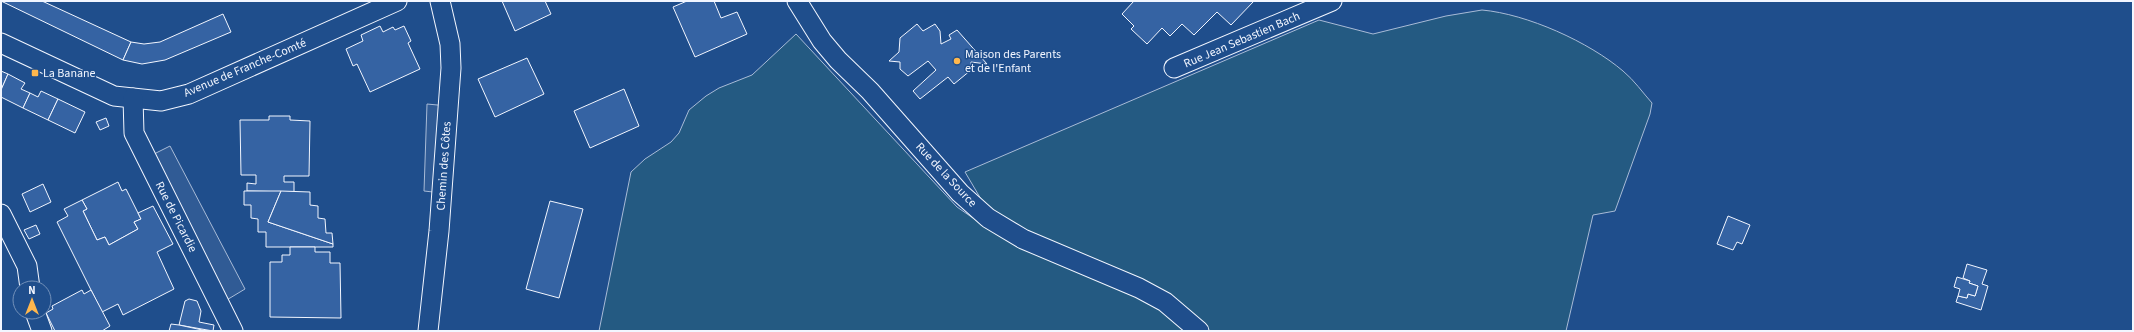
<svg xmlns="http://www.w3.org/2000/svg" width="2134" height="332" viewBox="0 0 2134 332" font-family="'Source Sans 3',sans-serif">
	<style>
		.green { fill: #245a82; stroke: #a8bbd7 }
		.parking { fill: #305b95; stroke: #a8bbd7 }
		.building { fill: #3563a3; stroke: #f2f6ff }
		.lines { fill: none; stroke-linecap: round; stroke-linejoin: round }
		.minor-casing { stroke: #f2f6ff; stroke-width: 21 }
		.minor { stroke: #1f4e8c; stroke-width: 19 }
		.poi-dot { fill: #ffb74d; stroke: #1f4e8c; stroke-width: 1.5 }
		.labels { text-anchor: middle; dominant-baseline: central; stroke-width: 3; stroke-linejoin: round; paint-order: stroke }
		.street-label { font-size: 12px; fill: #f2f6ff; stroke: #1f4e8c }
		.poi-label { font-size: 12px; fill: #f2f6ff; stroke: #1f4e8c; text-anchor: start }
	</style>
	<rect width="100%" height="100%" fill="#1f4e8c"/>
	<g class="green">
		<path d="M1482 10C1527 14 1589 42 1623 71 1634 80 1643 93 1652 103L1650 114 1615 211 1593 215 1566 331H1209L1198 319 988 211 965 172 1319 20 1373 34 1446 16Z"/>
		<polygon points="796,34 957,207 996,234 1159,307 1191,331 599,331 631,172 645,159 671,142 679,133 689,110 706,96 719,88 752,75"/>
	</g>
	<g class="parking">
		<polygon points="427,104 448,106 442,193 424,191"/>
		<polygon points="170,146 245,289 220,304 146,158"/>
	</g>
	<g class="building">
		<polygon points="1,1 42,1 131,42 123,60"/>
		<polygon points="502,1 545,1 551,14 515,31"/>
		<polygon points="687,1 714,1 721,18 737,12 747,34 695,57 673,7"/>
		<polygon points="1134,1 1254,1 1231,25 1217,12 1194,35 1182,24 1170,36 1162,28 1147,44 1131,29 1134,26 1122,14"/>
		<polygon points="223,14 231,32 165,60 142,64 123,60 131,42 144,44 160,42"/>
		<polygon points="917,24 923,31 935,24 940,31 941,44 951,39 949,35 957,30 987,64 971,62 971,70 954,84 948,77 920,99 913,91 936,70 928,61 908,76 900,69 900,62 889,61 899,52 900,38"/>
		<polygon points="380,26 383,32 393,27 395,30 404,26 411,41 408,43 420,69 370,92 357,64 353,66 346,49 363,41 361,35"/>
		<polygon points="527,58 544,94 495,117 478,79"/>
		<polygon points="1,71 8,74 1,90"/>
		<polygon points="8,74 25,83 21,89 30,93 23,108 1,97 1,90"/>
		<polygon points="624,89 639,126 590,148 574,111"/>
		<polygon points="41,91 58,99 48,120 23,108 30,93 38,97"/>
		<polygon points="58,99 85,112 75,133 48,120"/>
		<polygon points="269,116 290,116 290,120 310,121 309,176 284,176 284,182 294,182 294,192 247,191 247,183 256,184 256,175 241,175 240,120 269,120"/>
		<polygon points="106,118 109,126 100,130 96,122"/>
		<polygon points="118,182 122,191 126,189 141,219 134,222 138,229 109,245 105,237 97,240 83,211 87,209 82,200"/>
		<polygon points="43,184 51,202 30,212 22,194"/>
		<polygon points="244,191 281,191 268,222 333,244 333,247 266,247 266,232 258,232 258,219 251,218 251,205 244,205"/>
		<polygon points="281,191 310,192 310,205 318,206 318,218 325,219 326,233 332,233 333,244 268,222"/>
		<polygon points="82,200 87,209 83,211 97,240 105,237 109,245 138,229 134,222 141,219 138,213 153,206 173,244 157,252 174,289 123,315 118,304 102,312 57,222 68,216 64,209"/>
		<polygon points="550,201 583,209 559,298 526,289"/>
		<polygon points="1728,216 1750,225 1742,244 1737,242 1733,250 1717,244"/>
		<polygon points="36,225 40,234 29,239 24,230"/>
		<polygon points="290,247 315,247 315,252 330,252 330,263 340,263 341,318 270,317 270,262 282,262 282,255 290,255"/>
		<polygon points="1967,264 1987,270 1982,284 1988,286 1981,310 1956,302 1958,296 1967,298 1968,294 1975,296 1978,286 1969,283 1970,281 1963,278"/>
		<polygon points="1957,277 1970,281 1969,283 1978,286 1975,296 1968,294 1967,298 1958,296 1960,289 1954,287"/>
		<polygon points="82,290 84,294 91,290 110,326 102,331 55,331 46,313 53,309 52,306"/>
		<polygon points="189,299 197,301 201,311 199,322 214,325 213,331 179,325 185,301"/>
		<polygon points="171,324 179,325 207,331 169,331"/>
	</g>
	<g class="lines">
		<g class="minor-casing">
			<g id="minor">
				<polyline points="797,1 822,41 838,60 870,91 960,193 988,218 1023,239 1139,288 1165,302 1199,331"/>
				<polyline points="1,43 114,96 161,101 189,94 397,1"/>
				<polyline points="1174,68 1332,1"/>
				<polyline points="133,98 134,133 233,331"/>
				<polyline points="1,214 27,266 30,288"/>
				<polyline points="35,312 42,331"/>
				<polyline points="428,331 439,231 451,68 450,44 440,1"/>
			</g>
		</g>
		<use href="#minor" class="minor"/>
	</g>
	<g class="poi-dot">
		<circle cx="957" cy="61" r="4"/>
		<rect x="31" y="69" width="8" height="8" rx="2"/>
	</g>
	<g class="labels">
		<g class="street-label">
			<text transform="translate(1242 40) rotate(-23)">Rue Jean Sebastien Bach</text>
			<text transform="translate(245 68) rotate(-23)">Avenue de Franche-Comté</text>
			<text transform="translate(444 166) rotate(-86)">Chemin des Côtes</text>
			<text transform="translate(946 175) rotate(47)">Rue de la Source</text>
			<text transform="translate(176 217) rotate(63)">Rue de Picardie</text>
		</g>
		<g class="poi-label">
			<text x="965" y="54">Maison des Parents<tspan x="965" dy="14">et de l'Enfant</tspan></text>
			<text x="43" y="73">La Banane</text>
		</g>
	</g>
	<rect width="2134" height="332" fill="none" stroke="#f2f6ff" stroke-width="4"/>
	<g transform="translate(32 300)"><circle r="19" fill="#1f4e8c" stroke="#7391ba"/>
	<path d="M0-3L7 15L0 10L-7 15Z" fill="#ffb74d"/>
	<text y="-6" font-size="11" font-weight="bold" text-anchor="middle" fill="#f2f6ff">N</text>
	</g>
</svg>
